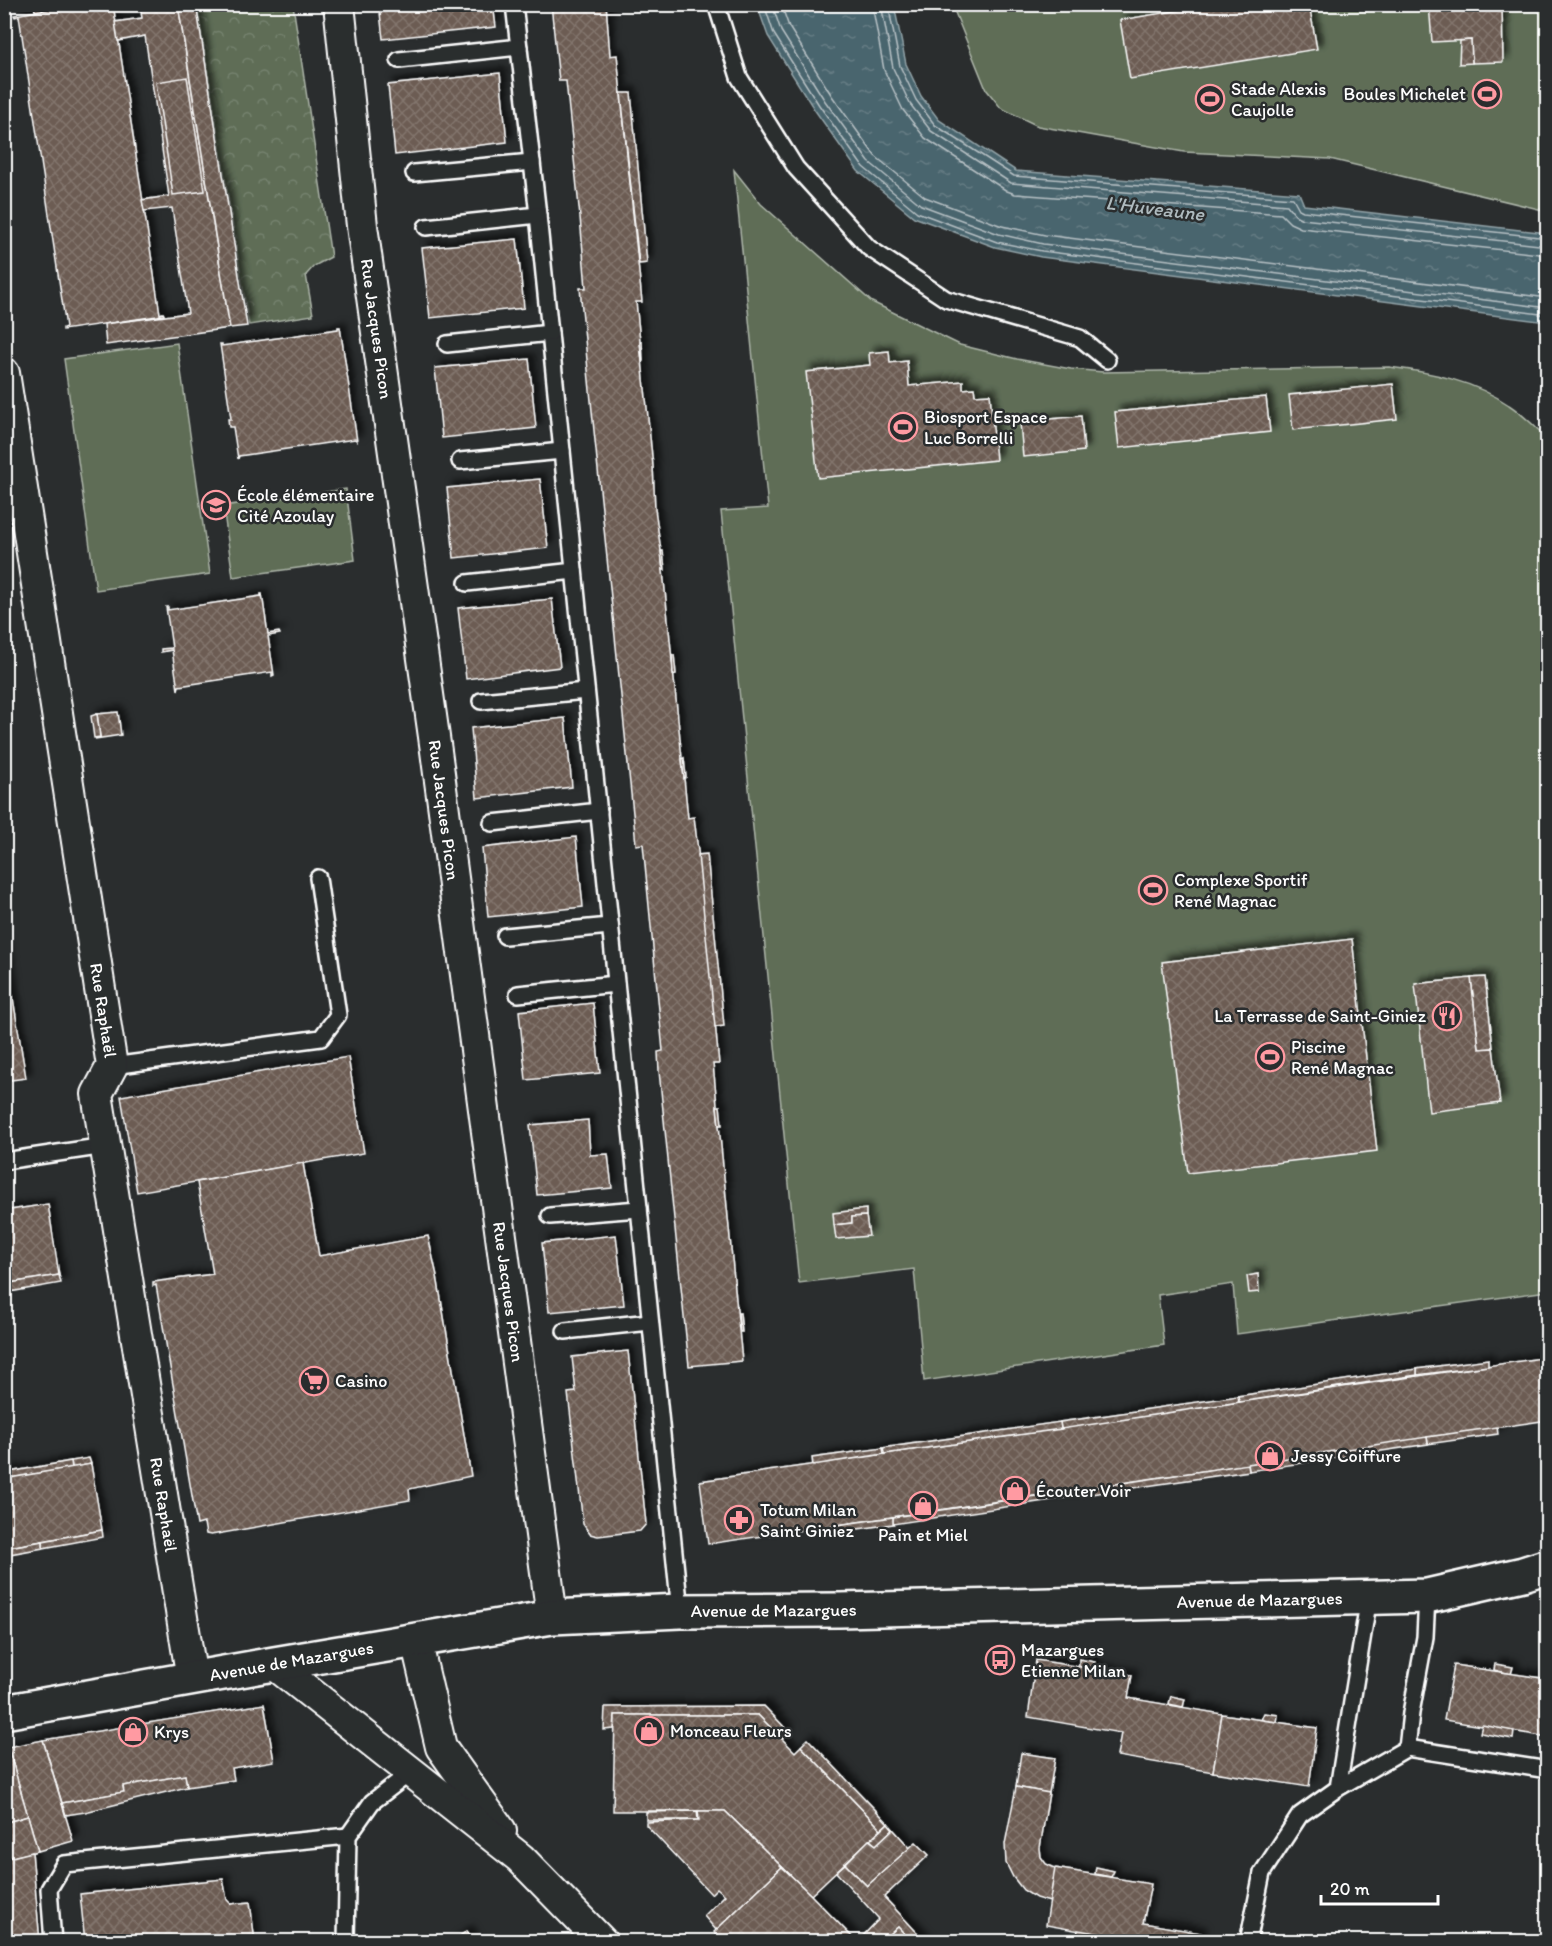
<svg xmlns="http://www.w3.org/2000/svg" width="1552" height="1946" viewBox="0 0 1552 1946" font-family="Itim,sans-serif">
	<style>
		.park { fill: url(#park-crowns); stroke: #aeb6aa; stroke-width: 1.5 }
		.pitch { fill: #5e6d56; stroke: #aeb6aa; stroke-width: 1.5 }
		.water { fill: url(#water-ripples); stroke: #92a3a8; stroke-width: 1.5 }
		.lines { fill: none; stroke-linecap: round; stroke-linejoin: round }
		.shore { stroke: #b7c1c5; stroke-width: 1.5 }
		.building { fill: url(#building-cross-hatch); stroke: #fff; stroke-width: 1.5; filter: url(#shadow) }
		.lane-casing { stroke: #fff; stroke-width: 20 }
		.street-casing { stroke: #fff; stroke-width: 34 }
		.secondary-casing { stroke: #fff; stroke-width: 38 }
		.lane { stroke: #2a2d2e; stroke-width: 15 }
		.street { stroke: #2a2d2e; stroke-width: 30 }
		.secondary { stroke: #2a2d2e; stroke-width: 33 }
		.labels { text-anchor: middle; dominant-baseline: central; stroke-width: 5; stroke-linejoin: round; paint-order: stroke }
		.poi-label { font-size: 18px; fill: #fff; stroke: #2a2d2e; text-anchor: start }
		.street-label { font-size: 18px; fill: #fff; stroke: #2a2d2e }
		.water-label { font-size: 20px; font-style: italic; fill: #aebabe; stroke: #2a2d2e }
	</style>
	<defs>
		<pattern id="park-crowns" width="20" height="18" patternUnits="userSpaceOnUse" patternTransform="scale(1.5)"><rect width="20" height="18" fill="#5e6d56"/><path d="M2 6a3 3 0 1 1 6 0M12 15a3 3 0 1 1 6 0" fill="none" stroke="#76836f"/></pattern>
		<pattern id="water-ripples" width="26" height="14" patternUnits="userSpaceOnUse" patternTransform="scale(1.5)"><rect width="26" height="14" fill="#4a656e"/><path d="M2 4q2-2 4 0t4 0M15 11q2-2 4 0t4 0" fill="none" stroke="#657c84"/></pattern>
		<pattern id="building-cross-hatch" width="8" height="8" patternUnits="userSpaceOnUse" patternTransform="scale(1.5)"><rect width="8" height="8" fill="#6c5c53"/><path d="M0 0l8 8M0 8l8-8" fill="none" stroke="#82746d"/></pattern>
		<filter id="shadow"><feDropShadow dx="5.5" dy="-5.5" stdDeviation="3" flood-color="#0009"/></filter>
	</defs>
	<rect width="100%" height="100%" fill="#2a2d2e"/>
	<filter id="ink" filterUnits="userSpaceOnUse"><feTurbulence type="fractalNoise" baseFrequency=".0167" numOctaves="2"/><feDisplacementMap in="SourceGraphic" scale="12" xChannelSelector="R" yChannelSelector="G"/><feConvolveMatrix kernelMatrix="1 2 1 2 8 2 1 2 1" color-interpolation-filters="sRGB"/></filter>
	<g filter="url(#ink)">
		<polygon class="park" points="197,5 293,5 331,257 314,266 306,275 313,315 249,325"/>
		<g class="pitch">
			<polygon points="952,5 1547,5 1547,211 1330,159 1184,152 1038,126 1001,108 986,89"/>
			<path d="M734 170 761 204 872 302 960 345 1017 359 1071 369 1103 372 1389 367C1430 372 1474 381 1509 405 1523 414 1535 427 1548 439L1547 1291 1237 1334 1233 1284 1158 1295 1164 1345 924 1381 914 1269 799 1283 721 511 768 508Z"/>
			<polygon points="177,343 210,574 96,590 64,359"/>
			<polygon points="346,489 355,560 233,577 223,506"/>
		</g>
		<polygon class="water" points="757,5 894,5 906,64 921,96 939,120 1016,171 1299,193 1304,205 1547,233 1547,322 1041,257 995,247 914,217 858,171 814,109 768,36"/>
		<g class="lines">
			<g class="shore">
				<polyline points="764,4 774,34 819,105 863,167 917,212 997,242 1042,251 1548,315"/>
				<polyline points="772,4 781,31 825,101 869,162 921,205 999,234 1043,244 1548,308"/>
				<polyline points="781,4 789,27 832,96 875,156 925,197 1002,226 1045,235 1548,298"/>
				<polyline points="872,4 884,70 903,110 925,138 1007,191 1015,194 1281,214 1290,223 1301,228 1548,255"/>
				<polyline points="881,4 893,68 910,104 931,131 1011,183 1287,205 1295,215 1302,219 1548,246"/>
				<polyline points="888,4 900,66 916,100 935,125 1014,176 1293,198 1299,209 1303,211 1548,238"/>
			</g>
		</g>
		<g class="building">
			<polygon points="34,4 82,4 35,11"/>
			<polygon points="82,4 113,4 160,314 163,313 164,315 63,330 63,328 66,327 19,16 15,17 14,15"/>
			<polygon points="140,4 178,4 230,328 106,345 104,324 188,313 172,208 144,211 142,200 169,196 145,36 118,41 115,22 142,18"/>
			<polygon points="178,4 196,4 247,326 230,328"/>
			<polygon points="379,4 493,4 496,27 383,39"/>
			<polygon points="551,4 606,4 610,56 617,55 642,302 636,302 653,466 655,509 661,551 688,818 694,817 701,876 719,1064 713,1064 742,1361 689,1366 659,1071 658,1052 663,1051 643,844 636,845 634,823 592,411 580,288 586,288 580,217 566,81 559,81"/>
			<polygon points="1217,4 1309,4 1317,49 1130,79 1120,20"/>
			<polygon points="1429,4 1502,4 1503,62 1472,63 1471,40 1432,42"/>
			<polygon points="1471,40 1472,63 1459,64 1460,41"/>
			<polygon points="500,73 507,142 395,155 388,85"/>
			<polygon points="187,77 205,191 173,195 156,82"/>
			<polygon points="621,93 631,93 647,263 639,264"/>
			<polygon points="517,239 524,308 430,318 422,248"/>
			<polygon points="338,327 340,327 357,441 355,439 239,456 238,459 233,427 229,427 228,419 231,419 220,344 222,344 222,346 338,329"/>
			<polygon points="640,342 642,342 643,361 642,362"/>
			<polygon points="889,351 890,363 907,361 909,386 963,381 963,389 974,388 975,395 990,394 996,460 818,478 806,372 870,365 869,353"/>
			<polygon points="529,359 536,428 442,438 435,368"/>
			<polygon points="1393,384 1397,419 1293,430 1289,395"/>
			<polygon points="1266,397 1270,432 1119,448 1115,412"/>
			<polygon points="1081,416 1084,451 1023,457 1020,422"/>
			<polygon points="540,479 548,548 454,558 447,488"/>
			<polygon points="661,551 663,551 665,570 663,570"/>
			<polygon points="261,594 262,594 268,634 279,632 280,634 268,636 274,675 272,676 272,672 179,686 178,690 172,650 161,652 161,649 172,648 166,607 168,607 168,610 261,596"/>
			<polygon points="552,599 560,667 466,679 458,608"/>
			<polygon points="672,655 674,655 676,674 673,675"/>
			<polygon points="118,712 121,735 95,739 100,737 97,714"/>
			<polygon points="97,714 100,737 94,738 91,716"/>
			<polygon points="565,718 572,787 477,798 471,728"/>
			<polygon points="684,758 686,777 684,778 682,759"/>
			<polygon points="576,837 583,907 488,917 482,848"/>
			<polygon points="707,854 724,1026 715,1027 698,855"/>
			<polygon points="1352,939 1377,1151 1188,1173 1162,962"/>
			<polygon points="4,943 26,1078 4,1081"/>
			<polygon points="1485,977 1493,1048 1479,1049 1471,978"/>
			<polygon points="1471,978 1479,1049 1493,1048 1500,1103 1429,1112 1415,984"/>
			<polygon points="593,1003 600,1073 526,1080 519,1011"/>
			<polygon points="348,1057 364,1153 137,1192 121,1096"/>
			<polygon points="717,1106 720,1106 722,1125 719,1125"/>
			<polygon points="588,1120 590,1155 608,1154 612,1188 537,1195 530,1125"/>
			<polygon points="303,1163 319,1256 428,1236 437,1276 471,1476 409,1489 410,1500 211,1535 206,1534 204,1523 197,1525 156,1285 153,1286 153,1282 213,1274 197,1182"/>
			<polygon points="48,1204 59,1275 4,1284 4,1211"/>
			<polygon points="866,1209 866,1216 852,1217 852,1223 834,1225 833,1213"/>
			<polygon points="866,1216 869,1236 836,1239 834,1225 852,1223 852,1217"/>
			<polygon points="616,1235 624,1305 549,1312 542,1243"/>
			<polygon points="1258,1274 1259,1292 1249,1293 1247,1276"/>
			<polygon points="59,1275 61,1283 4,1293 4,1284"/>
			<polygon points="738,1313 740,1313 742,1332 740,1332"/>
			<polygon points="628,1351 646,1524 640,1531 598,1536 590,1534 583,1524 568,1393 576,1392 572,1357"/>
			<polygon points="1548,1357 1548,1420 708,1544 700,1481"/>
			<polygon points="1488,1359 1488,1366 1417,1375 1417,1369"/>
			<polygon points="1417,1369 1417,1375 1239,1402 1238,1396"/>
			<polygon points="1238,1396 1239,1402 1061,1429 1060,1422"/>
			<polygon points="1060,1422 1061,1429 884,1454 883,1448"/>
			<polygon points="1497,1427 1498,1434 1428,1444 1427,1437"/>
			<polygon points="1427,1437 1428,1444 1249,1471 1248,1464"/>
			<polygon points="883,1448 884,1454 813,1465 812,1458"/>
			<polygon points="89,1458 91,1464 72,1468 71,1461"/>
			<polygon points="71,1461 72,1468 4,1479 4,1473"/>
			<polygon points="91,1464 102,1530 4,1548 4,1479"/>
			<polygon points="1248,1464 1249,1471 1071,1497 1070,1491"/>
			<polygon points="1070,1491 1071,1497 893,1524 893,1517"/>
			<polygon points="893,1517 893,1524 823,1534 823,1527"/>
			<polygon points="102,1530 103,1537 43,1548 43,1541"/>
			<polygon points="43,1541 43,1548 4,1555 4,1548"/>
			<polygon points="1079,1659 1095,1662 1093,1669 1079,1668"/>
			<polygon points="1036,1660 1132,1675 1128,1698 1222,1714 1213,1772 1117,1756 1121,1733 1028,1717"/>
			<polygon points="1495,1664 1513,1667 1511,1674 1494,1670"/>
			<polygon points="1454,1665 1548,1679 1548,1737 1444,1720"/>
			<polygon points="1171,1696 1185,1699 1183,1707 1169,1704"/>
			<polygon points="264,1704 274,1761 232,1768 234,1780 187,1787 185,1775 123,1786 124,1792 62,1803 43,1740"/>
			<polygon points="764,1706 789,1732 782,1739 758,1715 615,1715 614,1729 604,1730 605,1707"/>
			<polygon points="1264,1713 1278,1715 1277,1722 1261,1720"/>
			<polygon points="1222,1714 1317,1728 1309,1787 1213,1772"/>
			<polygon points="615,1715 758,1715 795,1752 801,1746 881,1829 811,1895 725,1811 613,1811"/>
			<polygon points="1482,1725 1514,1731 1513,1739 1480,1733"/>
			<polygon points="808,1739 888,1823 881,1829 801,1746"/>
			<polygon points="43,1740 73,1841 38,1851 8,1747"/>
			<polygon points="4,1747 8,1747 28,1816 4,1823"/>
			<polygon points="1021,1753 1055,1758 1049,1793 1016,1787"/>
			<polygon points="185,1775 187,1787 85,1812 66,1815 62,1803 124,1792 123,1786"/>
			<polygon points="1016,1787 1049,1793 1040,1848 1041,1857 1046,1864 1055,1868 1050,1902 1036,1898 1023,1890 1013,1877 1006,1863 1005,1844"/>
			<polygon points="697,1811 698,1820 646,1820 646,1812"/>
			<polygon points="698,1811 725,1811 782,1867 716,1930 704,1916 725,1895 717,1888 711,1894 646,1825 646,1822 699,1820"/>
			<polygon points="28,1816 38,1851 4,1859 4,1823"/>
			<polygon points="888,1823 893,1829 876,1845 870,1840"/>
			<polygon points="893,1829 910,1848 867,1886 845,1864 869,1840 876,1845"/>
			<polygon points="916,1842 929,1855 884,1897 926,1942 912,1942 898,1927 881,1942 857,1942 879,1919 836,1872 845,1864 867,1886"/>
			<polygon points="32,1852 40,1942 9,1942 4,1927 4,1859"/>
			<polygon points="782,1867 811,1895 857,1942 723,1942 714,1932"/>
			<polygon points="1096,1867 1114,1871 1111,1877 1095,1874"/>
			<polygon points="1055,1868 1151,1884 1143,1923 1201,1933 1200,1942 1142,1942 1046,1925"/>
			<polygon points="223,1879 227,1900 231,1904 250,1902 255,1942 197,1942 196,1938 167,1942 85,1942 80,1894"/>
			<polygon points="898,1927 912,1942 881,1942"/>
			<polygon points="1078,1930 1109,1935 1108,1941 1077,1936"/>
			<polygon points="467,1931 474,1942 451,1942"/>
		</g>
		<g class="lines">
			<g class="lane-casing">
				<g id="lane">
					<polyline points="514,4 538,215 680,1611"/>
					<polyline points="716,4 739,77 796,168 869,248 946,299 1080,338 1107,360"/>
					<polyline points="399,60 519,47"/>
					<polyline points="414,173 532,162"/>
					<polyline points="426,227 538,215"/>
					<polyline points="447,344 550,333"/>
					<polyline points="460,461 562,451"/>
					<polyline points="467,583 574,571"/>
					<polyline points="481,701 586,691"/>
					<polyline points="492,823 599,811"/>
					<polyline points="505,936 610,926"/>
					<polyline points="518,994 616,984"/>
					<polyline points="112,1066 321,1038 338,1015 318,878"/>
					<polyline points="4,1161 105,1146"/>
					<polyline points="550,1216 639,1209"/>
					<polyline points="565,1331 650,1322"/>
					<polyline points="1407,1748 1411,1713 1425,1637 1427,1596"/>
					<polyline points="1338,1788 1369,1597"/>
					<polyline points="53,1942 49,1889 64,1864 348,1836"/>
					<polyline points="346,1942 348,1836 372,1802 411,1772"/>
					<polyline points="1248,1942 1262,1873 1300,1815 1338,1788 1407,1748 1548,1770"/>
				</g>
			</g>
			<g class="street-casing">
				<g id="street">
					<path id="s1" d="M339 4 362 226 436 751 552 1617"/>
					<path id="s2" d="M4 373 112 1066 97 1094 192 1679"/>
					<polyline points="416,1640 441,1747 501,1831"/>
					<polyline points="274,1664 520,1858 602,1942"/>
				</g>
			</g>
			<g class="secondary-casing">
				<g id="secondary">
					<path id="s3" d="M4 1712 274 1664 552 1617 680 1611 840 1610 1427 1596 1523 1574 1548 1566"/>
				</g>
			</g>
			<use href="#lane" class="lane"/>
			<use href="#street" class="street"/>
			<use href="#secondary" class="secondary"/>
		</g>
	</g>
	<defs>
		<g id="stadium-ring" transform="scale(1.5)"><circle r="9.5" fill="#2a2d2e" stroke="#ff9aa2" stroke-width="1.5"/><path d="M0-5a6.5 5 0 1 0 0 10a6.5 5 0 1 0 0-10ZM-3.5-1.8h7v3.6h-7Z" fill="#ff9aa2"/></g>
		<g id="school-ring" transform="scale(1.5)"><circle r="9.5" fill="#2a2d2e" stroke="#ff9aa2" stroke-width="1.5"/><path d="M0-5L7-2L0 1L-7-2ZM-4 1L0 2.5L4 1V4Q0 6-4 4Z" fill="#ff9aa2"/></g>
		<g id="restaurant-ring" transform="scale(1.5)"><circle r="9.5" fill="#2a2d2e" stroke="#ff9aa2" stroke-width="1.5"/><path d="M-5-6h1v4h1v-4h1v4h1v-4h1v5L-1.5 .5V6h-2V.5L-5-1ZM5-6V6H3V1.5H1.5Q1.5-4 5-6Z" fill="#ff9aa2"/></g>
		<g id="supermarket-ring" transform="scale(1.5)"><circle r="9.5" fill="#2a2d2e" stroke="#ff9aa2" stroke-width="1.5"/><path d="M-6-5.5h2.5l.6 2H6L4.5 2H-2.5L-4.4-4H-6ZM-1.5 3.2a1.3 1.3 0 1 0 .1 0ZM3 3.2a1.3 1.3 0 1 0 .1 0Z" fill="#ff9aa2"/></g>
		<g id="shop-ring" transform="scale(1.5)"><circle r="9.5" fill="#2a2d2e" stroke="#ff9aa2" stroke-width="1.5"/><path d="M-5-2.5h2.3a2.7 3.5 0 0 1 5.4 0H5L5.5 6h-11ZM-1.5-2.5h3a1.5 2.3 0 0 0-3 0Z" fill="#ff9aa2"/></g>
		<g id="pharmacy-ring" transform="scale(1.5)"><circle r="9.5" fill="#2a2d2e" stroke="#ff9aa2" stroke-width="1.5"/><path d="M-2-6h4v4h4v4h-4v4h-4v-4h-4v-4h4Z" fill="#ff9aa2"/></g>
		<g id="bus-ring" transform="scale(1.5)"><circle r="9.5" fill="#2a2d2e" stroke="#ff9aa2" stroke-width="1.5"/><path d="M-5-6H5V4H4V6H2V4H-2V6H-4V4H-5ZM-3.5-4V0h7V-4ZM-3.5 1.2v1.5H-2V1.2ZM2 1.2v1.5H3.5V1.2Z" fill="#ff9aa2"/></g>
	</defs>
	<g fill-rule="evenodd">
		<use href="#stadium-ring" x="1487" y="94"/>
		<use href="#stadium-ring" x="1210" y="99"/>
		<use href="#stadium-ring" x="903" y="427"/>
		<use href="#school-ring" x="216" y="505"/>
		<use href="#stadium-ring" x="1153" y="890"/>
		<use href="#restaurant-ring" x="1447" y="1016"/>
		<use href="#stadium-ring" x="1270" y="1057"/>
		<use href="#supermarket-ring" x="314" y="1381"/>
		<use href="#shop-ring" x="1270" y="1456"/>
		<use href="#shop-ring" x="1015" y="1491"/>
		<use href="#shop-ring" x="923" y="1506"/>
		<use href="#pharmacy-ring" x="739" y="1520"/>
		<use href="#bus-ring" x="1000" y="1660"/>
		<use href="#shop-ring" x="649" y="1731"/>
		<use href="#shop-ring" x="133" y="1732"/>
	</g>
	<g class="labels">
		<g class="poi-label">
			<text x="1231" y="89">Stade Alexis<tspan x="1231" dy="21">Caujolle</tspan></text>
			<text x="1466" y="94" text-anchor="end">Boules Michelet</text>
			<text x="924" y="417">Biosport Espace<tspan x="924" dy="21">Luc Borrelli</tspan></text>
			<text x="237" y="495">École élémentaire<tspan x="237" dy="21">Cité Azoulay</tspan></text>
			<text x="1174" y="880">Complexe Sportif<tspan x="1174" dy="21">René Magnac</tspan></text>
			<text x="1426" y="1016" text-anchor="end">La Terrasse de Saint-Giniez</text>
			<text x="1291" y="1047">Piscine<tspan x="1291" dy="21">René Magnac</tspan></text>
			<text x="335" y="1381">Casino</text>
			<text x="1291" y="1456">Jessy Coiffure</text>
			<text x="1036" y="1491">Écouter Voir</text>
			<text x="760" y="1510">Totum Milan<tspan x="760" dy="21">Saint Giniez</tspan></text>
			<text x="923" y="1535" text-anchor="middle">Pain et Miel</text>
			<text x="1021" y="1650">Mazargues<tspan x="1021" dy="21">Etienne Milan</tspan></text>
			<text x="670" y="1731">Monceau Fleurs</text>
			<text x="154" y="1732">Krys</text>
		</g>
		<g class="street-label">
			<text stroke="none"><textPath href="#s1" startOffset="327">Rue Jacques Picon</textPath></text>
			<text stroke="none"><textPath href="#s1" startOffset="813">Rue Jacques Picon</textPath></text>
			<text stroke="none"><textPath href="#s2" startOffset="645">Rue Raphaël</textPath></text>
			<text stroke="none"><textPath href="#s1" startOffset="1299">Rue Jacques Picon</textPath></text>
			<text stroke="none"><textPath href="#s2" startOffset="1149">Rue Raphaël</textPath></text>
			<text stroke="none"><textPath href="#s3" startOffset="1264">Avenue de Mazargues</textPath></text>
			<text stroke="none"><textPath href="#s3" startOffset="778">Avenue de Mazargues</textPath></text>
			<text stroke="none"><textPath href="#s3" startOffset="292">Avenue de Mazargues</textPath></text>
		</g>
		<g class="water-label">
			<text transform="translate(1155 208) rotate(7)">L'Huveaune</text>
		</g>
	</g>
	<rect width="1552" height="1946" fill="none" stroke="#2a2d2e" stroke-width="24"/>
	<rect x="12" y="12" width="1528" height="1922" fill="none" stroke="#fff" stroke-width="2" filter="url(#ink)"/>
	<path d="M1321 1895v9h117v-9" fill="none" stroke="#ffffff" stroke-width="3"/>
	<text x="1330" y="1895" font-size="18" fill="#ffffff" stroke="#2a2d2e" stroke-width="4.5" paint-order="stroke">20 m</text>
</svg>
